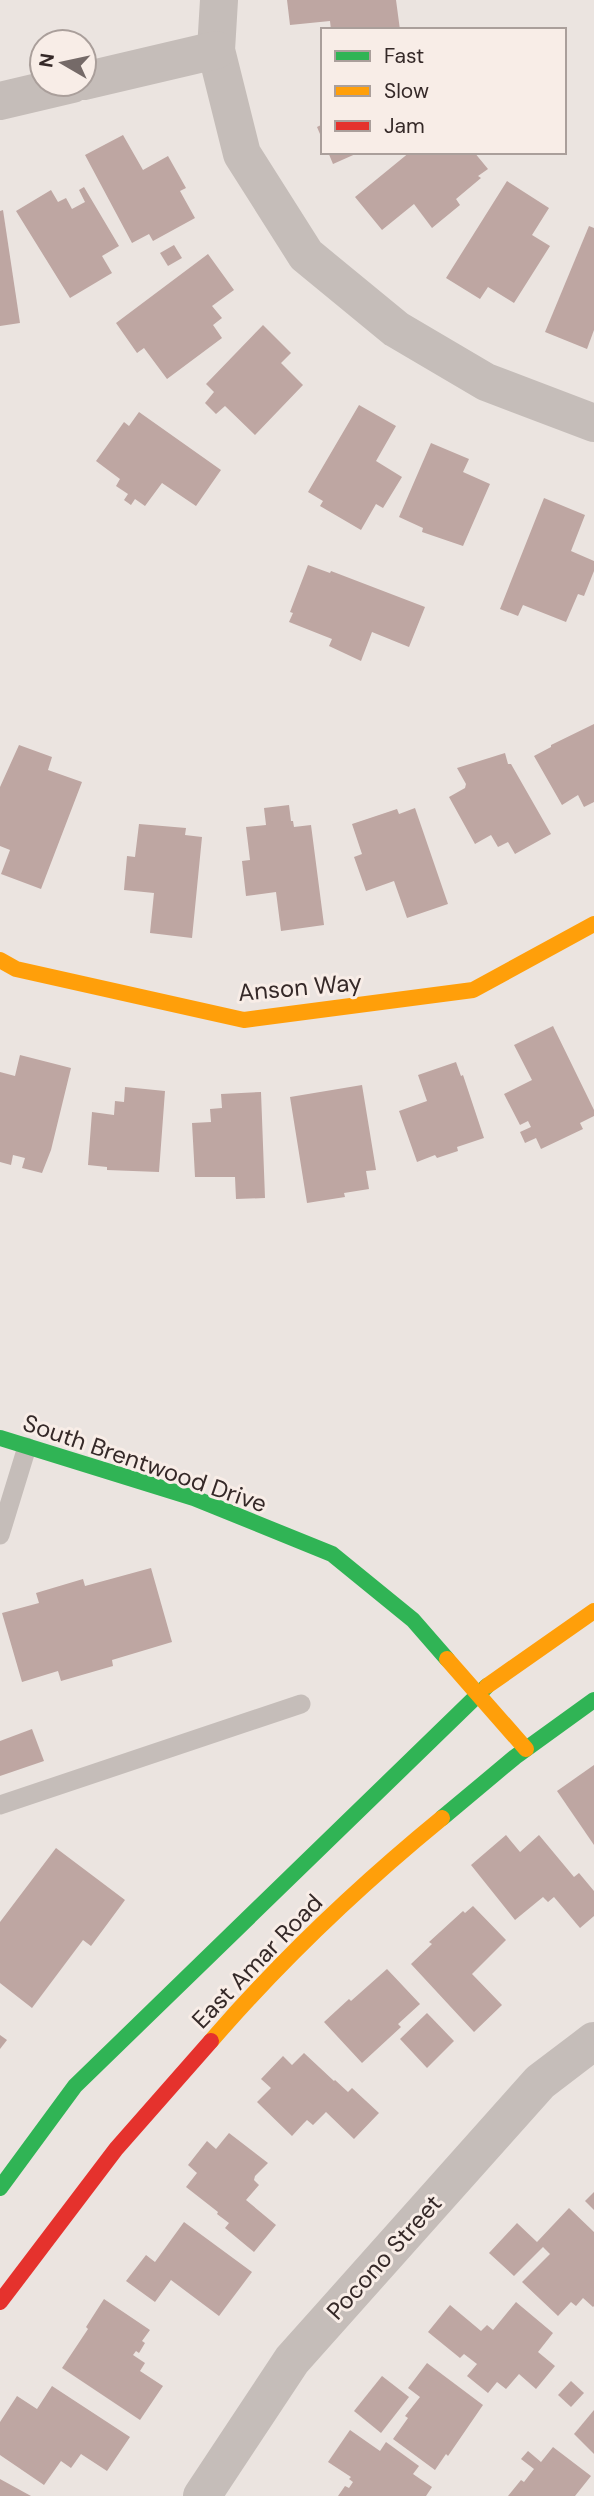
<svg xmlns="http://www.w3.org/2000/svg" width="594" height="2496" viewBox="0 0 594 2496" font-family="'DM Sans',sans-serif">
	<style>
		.building { fill: #bea6a2 }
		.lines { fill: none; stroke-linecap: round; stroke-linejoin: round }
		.lane { stroke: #c5bdb9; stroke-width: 19 }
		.street { stroke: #c5bdb9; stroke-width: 38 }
		.fast { stroke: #30b455; stroke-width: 16 }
		.slow { stroke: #ff9f0a; stroke-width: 16 }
		.jam { stroke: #e5322d; stroke-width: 16 }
		.labels { text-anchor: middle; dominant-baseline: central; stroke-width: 6; stroke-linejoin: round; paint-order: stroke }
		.street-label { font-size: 24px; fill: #352928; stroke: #f8ede7 }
	</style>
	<rect width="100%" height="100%" fill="#ebe4e0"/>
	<g class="building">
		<polygon points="287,0 396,0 400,30 331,30 330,21 290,25"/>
		<polygon points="323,124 323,141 317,127"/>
		<polygon points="123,135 143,170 168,156 186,188 180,191 195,218 153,241 149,234 132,243 85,155"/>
		<polygon points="328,152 360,152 333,164"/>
		<polygon points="410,152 474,152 488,169 478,176 481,178 456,199 460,205 432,228 414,204 382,230 355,197"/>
		<polygon points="507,181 549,208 532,235 550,246 514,303 488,287 480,299 446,278"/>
		<polygon points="84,187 119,246 102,256 112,273 70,298 16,211 51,190 58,202 66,198 72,209 85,202 79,190"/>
		<polygon points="3,210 20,323 0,326 0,211"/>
		<polygon points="589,226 594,228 594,330 587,349 545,332"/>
		<polygon points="174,245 182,258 168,266 160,253"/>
		<polygon points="208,254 234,290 212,306 222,318 213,325 222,338 167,379 144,348 137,353 116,323"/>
		<polygon points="263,325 291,353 281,363 303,385 255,435 225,406 216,414 205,403 214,392 206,384"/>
		<polygon points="359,405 396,426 376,461 402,477 383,508 376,504 361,530 320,506 323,501 308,492"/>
		<polygon points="139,412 221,470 196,506 162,483 145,506 135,499 131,505 124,500 128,494 116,486 120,479 96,461 124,422 129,426"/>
		<polygon points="431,443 469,459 463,472 490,484 463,546 422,532 423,528 399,517"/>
		<polygon points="544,498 585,515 571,551 594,561 594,571 584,596 578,594 566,622 523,605 518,616 500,609"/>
		<polygon points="308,565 330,573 331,571 425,607 409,647 372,632 361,661 329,646 332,639 289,622 293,613 290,612"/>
		<polygon points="594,724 594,802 584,807 578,795 562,805 534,756 551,747 551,745"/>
		<polygon points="19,745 52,757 48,770 82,782 41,889 1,874 10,850 0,846 0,787"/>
		<polygon points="505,753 508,764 511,764 551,834 515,854 508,842 498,847 491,835 475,844 449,797 465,788 466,784 457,768"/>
		<polygon points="289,805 291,821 293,821 294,827 311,825 324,925 281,931 276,892 246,896 242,861 250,860 246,827 266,825 264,808"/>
		<polygon points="415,808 448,904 407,918 394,881 366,891 354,857 362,854 352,824 397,809 399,814"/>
		<polygon points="139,824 186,828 185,835 202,837 192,938 150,933 154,893 124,890 127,856 135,857"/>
		<polygon points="553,1026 594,1110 594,1116 580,1123 583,1129 541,1149 536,1138 525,1143 520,1132 531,1127 528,1121 520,1125 504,1094 532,1080 514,1045"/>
		<polygon points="20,1055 71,1068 51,1150 42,1173 22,1168 25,1158 13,1155 11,1165 0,1162 0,1072 15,1076"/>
		<polygon points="456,1062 461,1076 463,1075 484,1138 457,1147 458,1151 437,1158 435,1155 417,1162 399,1111 427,1101 418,1075"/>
		<polygon points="362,1085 376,1170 366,1171 369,1189 344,1193 345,1197 307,1203 290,1097"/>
		<polygon points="125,1087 165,1091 159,1172 107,1170 107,1167 88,1165 92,1112 114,1115 115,1101 124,1102"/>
		<polygon points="261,1092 265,1198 236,1199 235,1177 195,1177 192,1123 211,1122 210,1109 222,1108 221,1094"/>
		<polygon points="151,1568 172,1642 112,1660 113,1666 61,1681 58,1671 22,1682 2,1613 39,1603 36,1593 83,1579 85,1586"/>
		<polygon points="32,1729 44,1761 0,1776 0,1741"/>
		<polygon points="594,1765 594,1845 557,1791"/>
		<polygon points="506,1835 520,1852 539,1835 574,1877 579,1873 594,1891 594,1916 580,1928 554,1897 548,1902 543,1897 515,1920 471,1865"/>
		<polygon points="56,1848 125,1900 91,1946 83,1940 32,2008 0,1983 0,1922"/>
		<polygon points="473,1906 506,1940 472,1974 502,2005 474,2032 411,1964 432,1944 429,1942 463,1911 465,1913"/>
		<polygon points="387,1969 420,2004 398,2024 401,2027 362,2063 324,2022 349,1999 351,2001"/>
		<polygon points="427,2013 454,2041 427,2068 400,2039"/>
		<polygon points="0,2035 7,2040 0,2049"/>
		<polygon points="304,2053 334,2081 335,2080 348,2092 352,2088 379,2113 354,2139 326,2112 313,2125 307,2120 304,2123 292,2136 257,2102 271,2088 261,2079 283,2056 292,2065"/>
		<polygon points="229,2133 268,2163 255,2176 254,2180 259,2185 246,2200 276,2225 254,2252 225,2228 229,2223 217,2214 218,2212 186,2187 197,2173 188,2165 207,2141 216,2149"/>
		<polygon points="594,2192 594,2210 585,2201"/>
		<polygon points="569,2208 594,2232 594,2306 593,2307 583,2298 576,2306 571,2302 558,2316 522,2282 550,2254 543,2247 514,2276 489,2253 517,2223 537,2242"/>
		<polygon points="184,2222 252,2272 219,2316 171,2280 155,2302 126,2281 146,2255 155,2262"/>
		<polygon points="104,2299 150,2330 142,2341 145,2343 139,2353 136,2351 133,2355 145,2363 140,2371 163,2386 140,2420 62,2368 88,2329 86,2327"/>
		<polygon points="516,2302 553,2333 538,2352 555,2366 536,2389 519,2374 506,2389 497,2382 488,2393 467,2376 477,2364 464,2354 460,2358 428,2332 450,2305 481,2331 487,2325 493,2330"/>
		<polygon points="427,2363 483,2405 448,2456 446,2454 435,2470 393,2439 408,2418 405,2416 420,2397 408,2388"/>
		<polygon points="382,2376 409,2397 381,2433 354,2411"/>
		<polygon points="571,2381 584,2393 571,2407 558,2395"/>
		<polygon points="52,2386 130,2437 107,2471 81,2454 71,2468 61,2461 44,2485 0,2455 0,2422 17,2396 37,2409"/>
		<polygon points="594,2410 594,2454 574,2434"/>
		<polygon points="350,2430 380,2451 386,2442 419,2466 413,2474 432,2487 426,2496 338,2496 345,2486 349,2488 353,2482 349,2479 351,2477 328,2462"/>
		<polygon points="553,2447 591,2476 575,2496 508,2496 521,2480 524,2482 534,2469 521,2459 528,2451 541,2462"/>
		<polygon points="0,2479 31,2496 0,2496"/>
	</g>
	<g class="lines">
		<g class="lane">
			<polyline points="0,1535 27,1447"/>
			<polyline points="0,1805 301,1704"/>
		</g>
		<g class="street">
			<polyline points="219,0 216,50 242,154 306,255 396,329 486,382 594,423"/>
			<polyline points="84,81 216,50"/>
			<polyline points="0,101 72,84"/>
			<polyline points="202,2496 292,2360 540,2082 594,2041"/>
		</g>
		<g class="fast">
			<polyline points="0,1438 194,1498 332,1554 413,1620 447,1659"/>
			<polyline points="442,1818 515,1757 594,1700"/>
			<polyline points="0,2188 75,2086 487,1686"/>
		</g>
		<g class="slow">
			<polyline points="0,960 16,969 244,1020 473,990 594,924"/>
			<polyline points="447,1659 526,1749"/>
			<polyline points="487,1686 594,1611"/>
			<path d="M211 2041C281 1960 359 1886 442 1818"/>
		</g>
		<polyline class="jam" points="0,2302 116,2149 211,2041"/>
	</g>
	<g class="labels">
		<g class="street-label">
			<text transform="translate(300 987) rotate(-5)">Anson Way</text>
			<text transform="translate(145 1463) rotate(19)">South Brentwood Drive</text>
			<text transform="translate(257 1961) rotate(-46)">East Amar Road</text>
			<text transform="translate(384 2257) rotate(-48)">Pocono Street</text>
		</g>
	</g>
	<rect x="321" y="28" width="245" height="126" fill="#f8ede7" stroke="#aa9f9b" stroke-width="2"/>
	<rect x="335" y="51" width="35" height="10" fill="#30b455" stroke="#aa9f9b" stroke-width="2"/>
	<text x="384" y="63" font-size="21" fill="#352928">Fast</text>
	<rect x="335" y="86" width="35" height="10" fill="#ff9f0a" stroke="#aa9f9b" stroke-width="2"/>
	<text x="384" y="98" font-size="21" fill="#352928">Slow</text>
	<rect x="335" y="121" width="35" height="10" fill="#e5322d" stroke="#aa9f9b" stroke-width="2"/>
	<text x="384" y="133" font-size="21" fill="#352928">Jam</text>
	<g transform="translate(63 63) rotate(279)"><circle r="33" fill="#f8ede7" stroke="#aa9f9b" stroke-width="2"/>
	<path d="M0-5L12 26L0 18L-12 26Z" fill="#756a68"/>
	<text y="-10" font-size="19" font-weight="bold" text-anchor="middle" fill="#352928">N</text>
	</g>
</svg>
